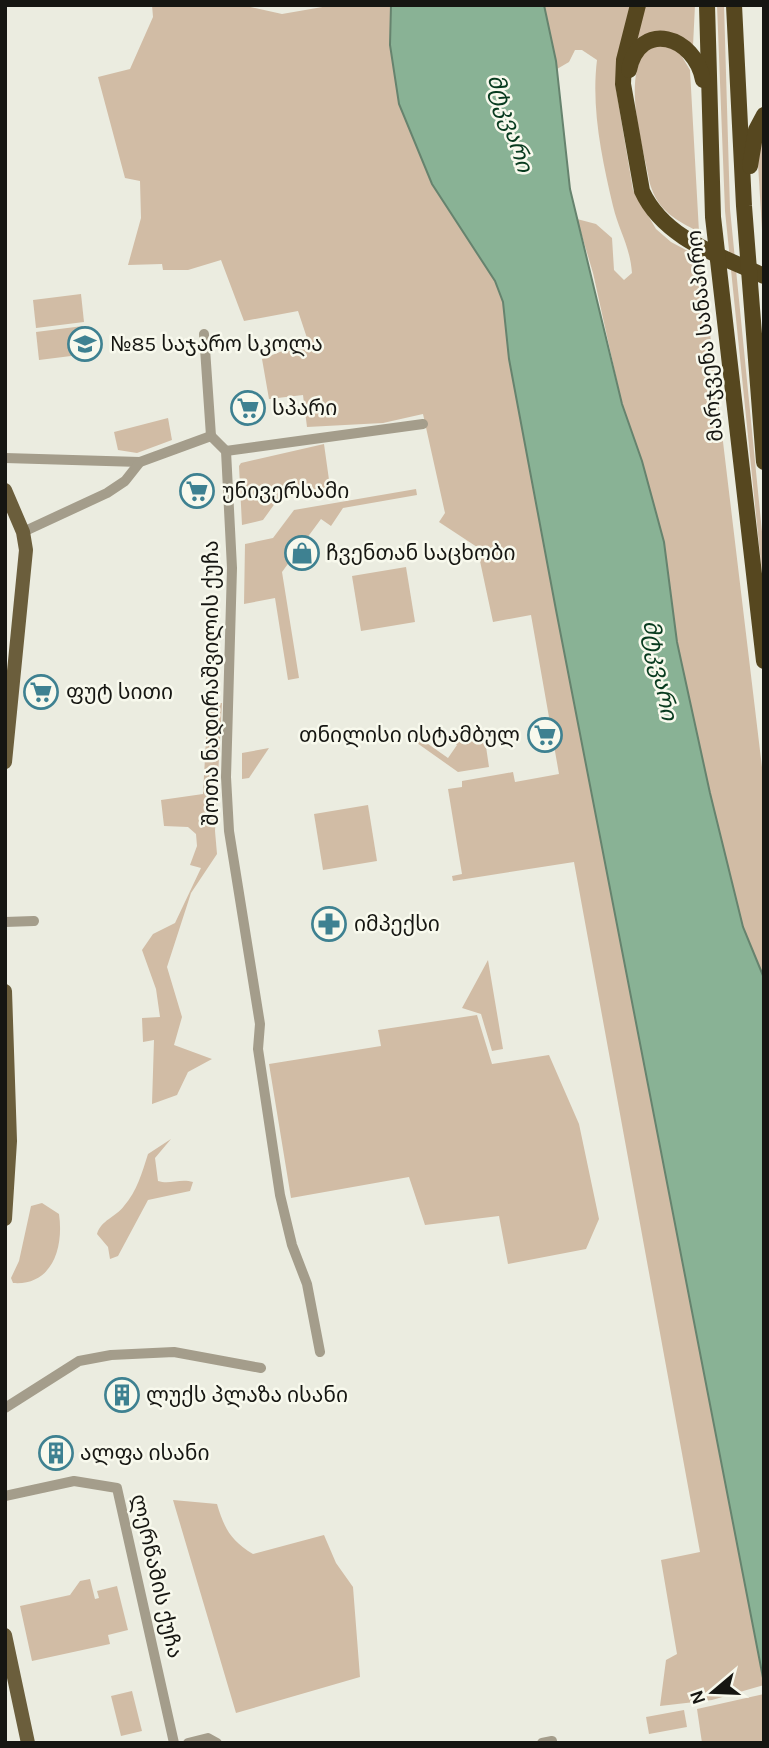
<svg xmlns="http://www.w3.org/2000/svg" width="769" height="1748" viewBox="0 0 769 1748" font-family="Karla,'Noto Sans Georgian',sans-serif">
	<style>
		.green { fill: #d1bca5 }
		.water { fill: #89b295; stroke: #66836e; stroke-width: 2 }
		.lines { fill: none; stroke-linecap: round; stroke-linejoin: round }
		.minor { stroke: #a49d8b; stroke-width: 10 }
		.major { stroke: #6b5e3c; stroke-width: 14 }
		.highway { stroke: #56471f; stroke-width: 16 }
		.labels { text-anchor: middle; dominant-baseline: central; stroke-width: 5; stroke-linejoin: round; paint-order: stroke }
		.street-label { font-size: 21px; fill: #161612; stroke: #f8f9ed }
		.poi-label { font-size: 21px; fill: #161612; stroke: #f8f9ed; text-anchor: start }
		.water-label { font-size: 23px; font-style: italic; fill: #073a1e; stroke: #f8f9ed }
	</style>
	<rect width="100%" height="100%" fill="#ebece0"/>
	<g class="green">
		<polygon points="152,5 241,5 282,14 334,5 391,5 390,45 432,184 495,281 503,302 509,359 764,1685 712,1700 660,1706 666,1660 677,1654 661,1560 700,1552 574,862 453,881 452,876 462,874 448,789 462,787 462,781 513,772 515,782 559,774 531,615 493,622 477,547 439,522 445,513 423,414 383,423 307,427 303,395 269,399 262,359 308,341 298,311 244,321 221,260 188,270 163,270 162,264 128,265 141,218 140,181 125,178 98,77 130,69 153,17"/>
		<path d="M544 5H632L615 83 633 190 656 229 671 242 701 258 764 784V978L743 927 710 793 677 642 664 542 642 461 622 404 593 273 577 219 596 224 612 238 614 270 624 280 632 273C630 246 619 231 613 206 602 159 591 108 597 60L582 50H575L569 62 557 69Z"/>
		<path d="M642 5H695L693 46C674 29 658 35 636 43Z"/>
		<polygon points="717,5 724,5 730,209 764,552 764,593 725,211"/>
		<path d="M652 45H675L690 70 699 232C676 220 658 211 650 184 644 147 618 70 652 45Z"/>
		<polygon points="764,118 764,263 757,147"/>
		<polygon points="81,294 84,322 36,328 33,300"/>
		<polygon points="83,326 87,354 39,360 36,332"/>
		<polygon points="168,418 172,440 137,453 118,450 114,432"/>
		<polygon points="324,444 330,487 281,495 263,520 242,525 239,466 241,463"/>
		<polygon points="416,489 417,495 343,508 331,526 321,519 282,572 299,678 288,680 275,598 244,604 245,544 273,538 294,510"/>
		<polygon points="406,567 415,622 361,631 352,576"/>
		<polygon points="208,703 222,703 215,831 217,854 191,893 167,967 182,1017 174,1045 212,1059 188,1072 177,1095 152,1104 154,1040 143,1042 142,1018 160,1017 156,989 142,950 153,934 175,923 201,868 190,865 197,846 196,834 188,827 164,826 161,800 203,794"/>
		<polygon points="484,733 489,767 458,772 417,743 421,739 448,758 457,745 447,737 449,734 461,743 480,740 479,734"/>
		<polygon points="269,748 249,778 242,779 242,753"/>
		<polygon points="368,805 377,861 323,870 314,814"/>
		<polygon points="488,960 503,1049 492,1051 481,1014 462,1008"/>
		<polygon points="477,1015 492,1064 549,1055 579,1124 599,1219 586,1249 508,1264 499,1216 425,1225 409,1177 291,1198 269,1064 381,1046 378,1030"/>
		<path d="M171 1139 155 1158 158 1181C170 1185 180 1178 193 1182L190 1191 148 1200 118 1256 110 1259 108 1247 97 1234C101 1220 116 1217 124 1206 137 1191 142 1173 148 1154Z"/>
		<path d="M42 1203 59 1214C64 1248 52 1286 13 1283L11 1278 19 1261 31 1206Z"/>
		<path d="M173 1500 217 1504C224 1528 231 1541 253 1554L324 1535 336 1563 353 1587 360 1677 236 1713Z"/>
		<polygon points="90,1579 95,1599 99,1598 97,1591 117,1586 128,1630 108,1635 110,1644 32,1661 20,1606 70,1595 80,1581"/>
		<polygon points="132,1691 142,1731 121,1736 111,1696"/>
		<polygon points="764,1694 764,1743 702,1743 697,1709"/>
		<polygon points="684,1710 687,1727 649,1734 646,1717"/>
	</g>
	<polygon class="water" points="391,5 544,5 556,61 570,189 622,404 642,461 664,542 677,642 710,793 743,927 764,978 764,1683 556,610 509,359 503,302 495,281 432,184 399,104 390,45"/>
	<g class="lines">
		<g class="minor">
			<polyline points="204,334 211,436"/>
			<polyline points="226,451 423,424"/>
			<polyline points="5,458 140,462"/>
			<polyline points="23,532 107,493 125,481 140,462 211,436 226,451 232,568 226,777 229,831 260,1024 258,1049 280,1195 292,1245 307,1284 320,1352"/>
			<polyline points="5,922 34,921"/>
			<polyline points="5,1408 79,1361 111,1355 174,1352 261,1368"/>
			<polyline points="5,1496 74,1481 117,1488 174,1743"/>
			<polyline points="188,1743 208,1738 217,1743"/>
			<polyline points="542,1743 552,1741"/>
		</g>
		<g class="major">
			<polyline points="5,490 23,532 26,550 5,762"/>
			<polyline points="5,991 10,1141 5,1219"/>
			<polyline points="5,1635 28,1743"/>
		</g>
		<g class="highway">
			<path d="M638 5 624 60 623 84 642 191C664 239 719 255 764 276"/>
			<polyline points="707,5 713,217 764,661"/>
			<polyline points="734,5 744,206 764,462"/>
			<path d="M629 70C640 19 695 36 703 80"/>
			<polyline points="750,166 756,130 764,115"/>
		</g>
	</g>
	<defs>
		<g id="school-ring" transform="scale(1.75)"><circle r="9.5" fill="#f8f9ed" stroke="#3e8191" stroke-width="1.5"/><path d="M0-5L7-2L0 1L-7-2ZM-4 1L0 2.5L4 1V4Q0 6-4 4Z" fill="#3e8191"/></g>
		<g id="supermarket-ring" transform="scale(1.75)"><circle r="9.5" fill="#f8f9ed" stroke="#3e8191" stroke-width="1.5"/><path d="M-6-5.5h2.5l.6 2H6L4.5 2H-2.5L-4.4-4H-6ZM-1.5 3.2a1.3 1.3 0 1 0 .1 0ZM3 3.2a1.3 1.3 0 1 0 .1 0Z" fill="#3e8191"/></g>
		<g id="shop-ring" transform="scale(1.75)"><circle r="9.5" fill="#f8f9ed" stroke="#3e8191" stroke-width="1.5"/><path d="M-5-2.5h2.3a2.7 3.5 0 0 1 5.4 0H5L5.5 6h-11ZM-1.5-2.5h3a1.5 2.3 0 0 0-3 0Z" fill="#3e8191"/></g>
		<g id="pharmacy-ring" transform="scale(1.75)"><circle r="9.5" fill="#f8f9ed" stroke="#3e8191" stroke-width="1.5"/><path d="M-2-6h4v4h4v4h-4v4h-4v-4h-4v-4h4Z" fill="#3e8191"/></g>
		<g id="building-ring" transform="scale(1.75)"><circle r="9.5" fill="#f8f9ed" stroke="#3e8191" stroke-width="1.5"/><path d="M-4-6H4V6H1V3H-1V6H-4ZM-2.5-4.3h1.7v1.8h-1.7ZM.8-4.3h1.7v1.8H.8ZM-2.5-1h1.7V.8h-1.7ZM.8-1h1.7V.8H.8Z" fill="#3e8191"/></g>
	</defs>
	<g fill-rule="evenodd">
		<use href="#school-ring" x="85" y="344"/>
		<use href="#supermarket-ring" x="248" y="408"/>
		<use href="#supermarket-ring" x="197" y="491"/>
		<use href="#shop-ring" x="302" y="553"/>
		<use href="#supermarket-ring" x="41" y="692"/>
		<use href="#supermarket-ring" x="545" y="735"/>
		<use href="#pharmacy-ring" x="329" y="924"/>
		<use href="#building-ring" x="122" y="1395"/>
		<use href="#building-ring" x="56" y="1453"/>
	</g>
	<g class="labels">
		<g class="street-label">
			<text transform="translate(705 336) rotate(-96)">მარჯვენა სანაპირო</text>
			<text transform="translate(211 683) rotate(-90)">შოთა ნადირაშვილის ქუჩა</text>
			<text transform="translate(157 1576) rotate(77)">ლერწამის ქუჩა</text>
		</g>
		<g class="poi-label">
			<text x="110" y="344">№85 საჯარო სკოლა</text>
			<text x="272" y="408">სპარი</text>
			<text x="222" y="491">უნივერსამი</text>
			<text x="326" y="553">ჩვენთან საცხობი</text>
			<text x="66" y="692">ფუტ სითი</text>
			<text x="520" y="735" text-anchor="end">თნილისი ისტამბულ</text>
			<text x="354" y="924">იმპექსი</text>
			<text x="146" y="1395">ლუქს პლაზა ისანი</text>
			<text x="80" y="1453">ალფა ისანი</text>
		</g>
		<g class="water-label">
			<text transform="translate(510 123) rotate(72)">მტკვარი</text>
			<text transform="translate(660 670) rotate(79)">მტკვარი</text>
		</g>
	</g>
	<rect width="769" height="1748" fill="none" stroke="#161612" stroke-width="14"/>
	<g transform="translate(713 1692) rotate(251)" stroke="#f8f9ed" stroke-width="5" paint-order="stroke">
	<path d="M0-5L12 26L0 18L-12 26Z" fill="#161612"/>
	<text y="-10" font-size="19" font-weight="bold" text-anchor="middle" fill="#161612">N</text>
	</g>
</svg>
